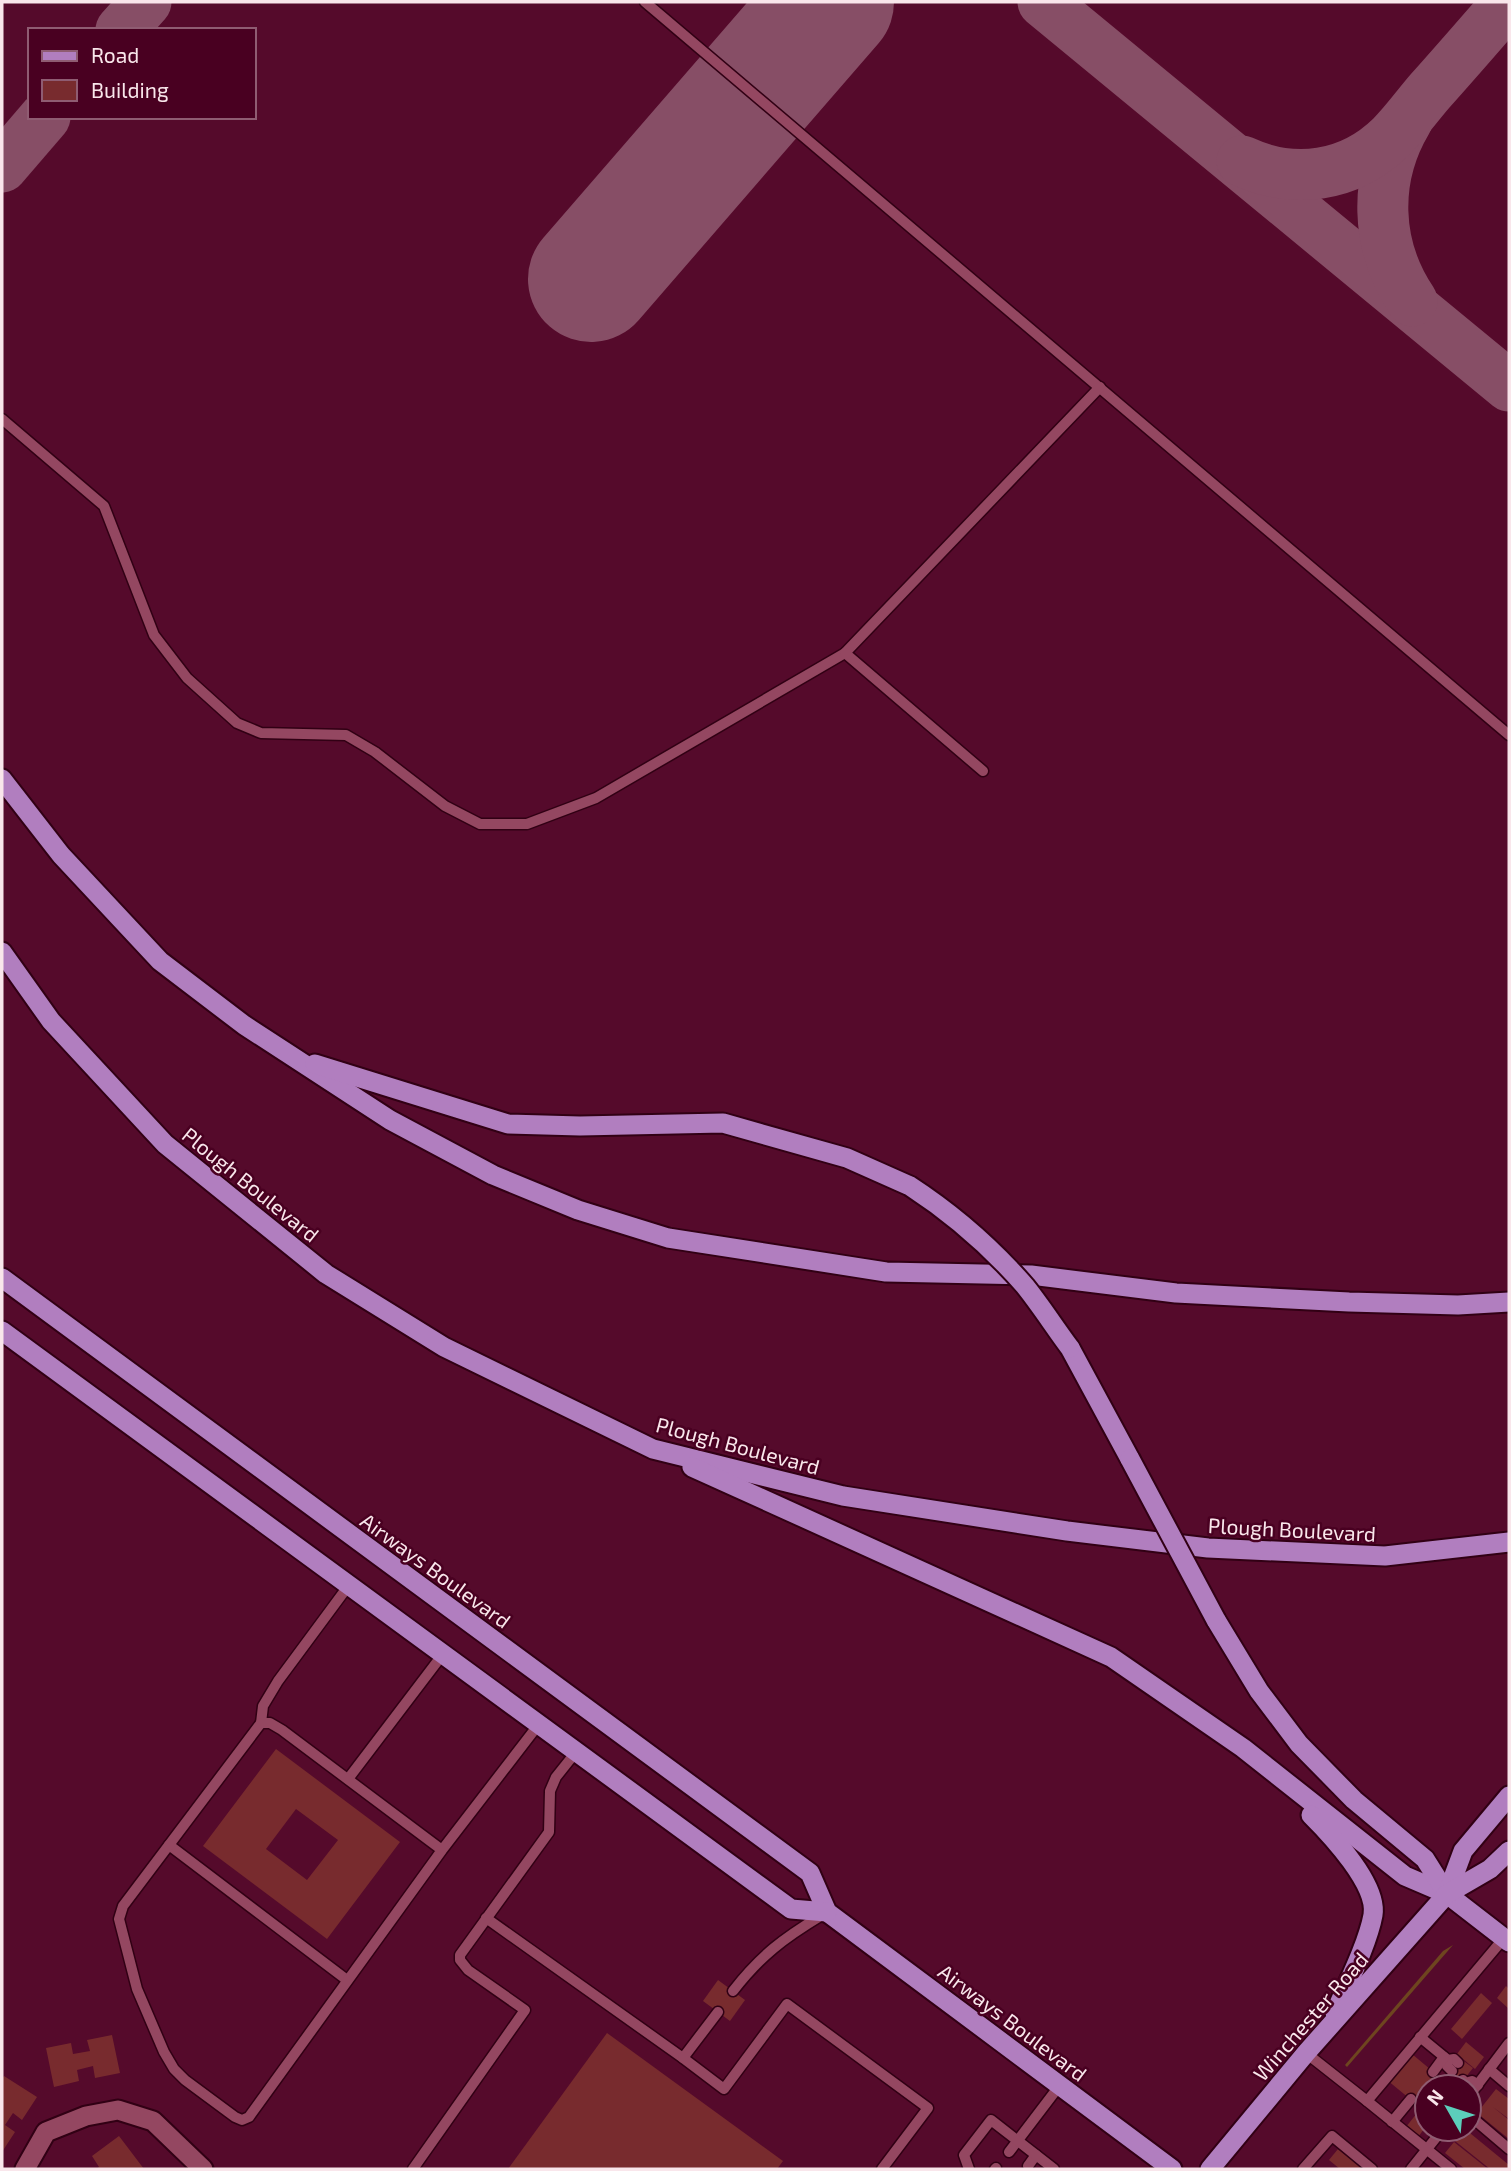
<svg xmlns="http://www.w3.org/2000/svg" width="1511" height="2171" viewBox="0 0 1511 2171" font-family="'Exo 2',sans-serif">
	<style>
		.green { fill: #6e451f }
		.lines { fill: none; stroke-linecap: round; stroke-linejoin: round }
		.taxiway { stroke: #874e66; stroke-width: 51 }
		.runway { stroke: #874e66; stroke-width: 126 }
		.building { fill: #782b2e; fill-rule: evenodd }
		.service-casing { stroke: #310014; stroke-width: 13 }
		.minor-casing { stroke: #310014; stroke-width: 23 }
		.primary-casing { stroke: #310014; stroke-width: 23 }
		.service { stroke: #944761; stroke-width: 10 }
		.minor { stroke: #944761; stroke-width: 19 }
		.primary { stroke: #b17ebf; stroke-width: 19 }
		.primary-bridge-casing { stroke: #310014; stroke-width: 23; stroke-linecap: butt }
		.primary-bridge { stroke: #b17ebf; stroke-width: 19 }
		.labels { text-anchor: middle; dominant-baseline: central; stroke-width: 5; stroke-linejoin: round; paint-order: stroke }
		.street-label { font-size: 21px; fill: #f9e6eb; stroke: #490021 }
	</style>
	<rect width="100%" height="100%" fill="#550a2b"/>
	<polygon class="green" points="1453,1945 1347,2067 1345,2065 1443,1951"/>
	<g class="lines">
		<g class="taxiway">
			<polyline points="1043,2 1509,386"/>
			<polyline points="121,30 146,2"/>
			<path d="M1407 121C1373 178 1375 246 1412 301"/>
			<path d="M1242 161C1294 185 1350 177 1391 137 1405 123 1417 106 1430 91 1456 62 1482 32 1508 2"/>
			<polyline points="2,167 45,117"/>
		</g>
		<polyline class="runway" points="591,279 831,2"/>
	</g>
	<g class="building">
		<path d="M276 1749 400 1842 327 1939 203 1846ZM296 1809 338 1840 307 1880 266 1849Z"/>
		<polygon points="718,1980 745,2000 730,2021 703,2001"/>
		<polygon points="1506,1986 1509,1989 1509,2009 1497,1998"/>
		<polygon points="1481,1993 1492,2003 1462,2039 1451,2029"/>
		<polygon points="607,2033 783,2161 777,2169 508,2169"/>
		<polygon points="112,2035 120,2073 95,2078 93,2066 77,2070 79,2081 54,2087 46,2048 71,2043 73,2054 90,2051 87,2040"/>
		<polygon points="1466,2042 1484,2057 1475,2069 1457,2054"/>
		<polygon points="1412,2054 1443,2080 1440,2085 1443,2087 1427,2087 1427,2125 1418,2137 1406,2127 1421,2108 1387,2080"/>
		<polygon points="1461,2059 1473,2068 1458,2087 1448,2087 1442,2082"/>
		<polygon points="4,2076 37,2097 22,2120 13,2113 5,2125 15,2132 2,2152 2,2079"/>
		<polygon points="1496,2089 1509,2099 1509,2119 1493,2107 1509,2120 1509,2139 1477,2113"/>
		<polygon points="1465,2129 1509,2165 1509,2169 1490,2169 1455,2141"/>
		<polygon points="119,2136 144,2169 96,2169 99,2167 92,2156"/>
		<polygon points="1454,2142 1488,2169 1465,2169 1445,2153"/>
		<polygon points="1338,2149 1364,2169 1340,2169 1329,2160"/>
	</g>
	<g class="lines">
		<g class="service-casing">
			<g id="service">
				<polyline points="645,2 1509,735"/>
				<polyline points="2,419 104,506 154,635 187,678 237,723 261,733 346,735 375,752 445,806 480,824 527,824 596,798 845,653 1100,387"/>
				<polyline points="845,653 983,771"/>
				<polyline points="261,1723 263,1706 278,1681 349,1585"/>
				<polyline points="348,1779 443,1654"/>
				<polyline points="169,1845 347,1980"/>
				<polyline points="442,1850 282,1730 270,1723 261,1723 123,1906 119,1919 137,1989 164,2052 174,2069 185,2080 235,2117 242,2120 249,2117 442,1850 539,1724"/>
				<polyline points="486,1918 683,2058"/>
				<path d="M733 1991C761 1955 784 1938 822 1915"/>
				<polyline points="718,2012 683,2058 724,2089 787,2004 928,2108 882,2169"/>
				<polyline points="1420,2037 1448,2060 1454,2059 1458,2063"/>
				<polyline points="1306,2053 1367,2101 1504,1938"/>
				<polyline points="1448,2060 1447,2066 1452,2071"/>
				<polyline points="1489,2069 1509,2086"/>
				<polyline points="1433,2072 1444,2057"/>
				<polyline points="1463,2080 1465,2083 1472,2081 1478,2085"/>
				<polyline points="1469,2096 1509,2043"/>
				<polyline points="1367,2101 1451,2169"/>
				<polyline points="1469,2115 1509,2149"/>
				<polyline points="1392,2122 1411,2099"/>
				<polyline points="1009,2152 1060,2085"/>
				<polyline points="1028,2166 1036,2155"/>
				<polyline points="413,2169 525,2010 468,1970 460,1960 460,1955 549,1832 550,1791 556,1777 576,1752"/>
				<polyline points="969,2169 964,2155 991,2120 1054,2169"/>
				<polyline points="995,2169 996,2168"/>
				<polyline points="1303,2169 1332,2136 1372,2169"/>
				<polyline points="1411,2169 1443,2129"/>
			</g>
		</g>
		<g class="minor-casing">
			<polyline id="minor" points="25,2169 46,2132 86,2116 118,2110 153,2121 203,2169"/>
		</g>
		<g class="primary-casing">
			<g id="primary">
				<polyline points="2,779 61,855 160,961 244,1025 390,1120 493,1175 578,1210 668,1238 886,1272 1031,1275 1176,1293 1349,1302 1458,1305 1509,1302"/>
				<polyline points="2,952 51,1021 165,1144 326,1274 444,1347 653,1449 843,1496 1067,1531 1208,1548 1385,1556 1509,1542"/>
				<polyline points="315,1064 508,1124 580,1126 723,1123 847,1158 910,1186"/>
				<polyline points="2,1278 810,1873 827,1912 1172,2169"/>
				<polyline points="2,1331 791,1909 827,1912"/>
				<polyline points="1070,1348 1130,1459"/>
				<polyline points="692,1467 1111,1657 1243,1748 1405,1876 1447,1894 1509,1942"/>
				<polyline points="1216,1620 1259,1691 1299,1744 1354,1800 1425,1859 1447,1894"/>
				<path d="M1311 1815C1331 1835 1378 1885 1373 1915 1368 1943 1347 1985 1335 2013"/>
				<polyline points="1447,1894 1463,1851 1509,1796"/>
				<polyline points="1210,2169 1306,2053 1447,1894 1490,1869 1509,1851"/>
			</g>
		</g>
		<use href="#service" class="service"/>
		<use href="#minor" class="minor"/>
		<use href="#primary" class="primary"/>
		<g class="primary-bridge-casing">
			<g id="primary-bridge">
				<path d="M910 1186C953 1214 991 1247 1025 1286 1041 1306 1055 1328 1070 1348"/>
				<polyline points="1130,1459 1216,1620"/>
			</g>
		</g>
		<use href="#primary-bridge" class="primary-bridge"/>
	</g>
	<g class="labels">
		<g class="street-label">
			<text transform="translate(251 1184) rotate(39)">Plough Boulevard</text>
			<text transform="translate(738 1445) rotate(15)">Plough Boulevard</text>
			<text transform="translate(1292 1529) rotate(3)">Plough Boulevard</text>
			<text transform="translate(436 1570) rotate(36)">Airways Boulevard</text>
			<text transform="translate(1310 2016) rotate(-49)">Winchester Road</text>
			<text transform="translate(1013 2022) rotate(37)">Airways Boulevard</text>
		</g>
	</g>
	<rect width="1511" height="2171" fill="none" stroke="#f9e6eb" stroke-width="7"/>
	<rect x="28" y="28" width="228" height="91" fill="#490021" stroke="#8f5c72" stroke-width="2"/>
	<rect x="42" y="51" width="35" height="10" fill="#b17ebf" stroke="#8f5c72" stroke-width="2"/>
	<text x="91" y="63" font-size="21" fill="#f9e6eb">Road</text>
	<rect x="42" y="80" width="35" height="21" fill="#782b2e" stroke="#8f5c72" stroke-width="2"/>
	<text x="91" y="98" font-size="21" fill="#f9e6eb">Building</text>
	<g transform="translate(1448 2108) rotate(309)"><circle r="33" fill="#490021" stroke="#8f5c72" stroke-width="2"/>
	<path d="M0-5L12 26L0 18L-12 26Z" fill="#5ccebb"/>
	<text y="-10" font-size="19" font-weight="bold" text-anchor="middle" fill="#f9e6eb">N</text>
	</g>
</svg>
